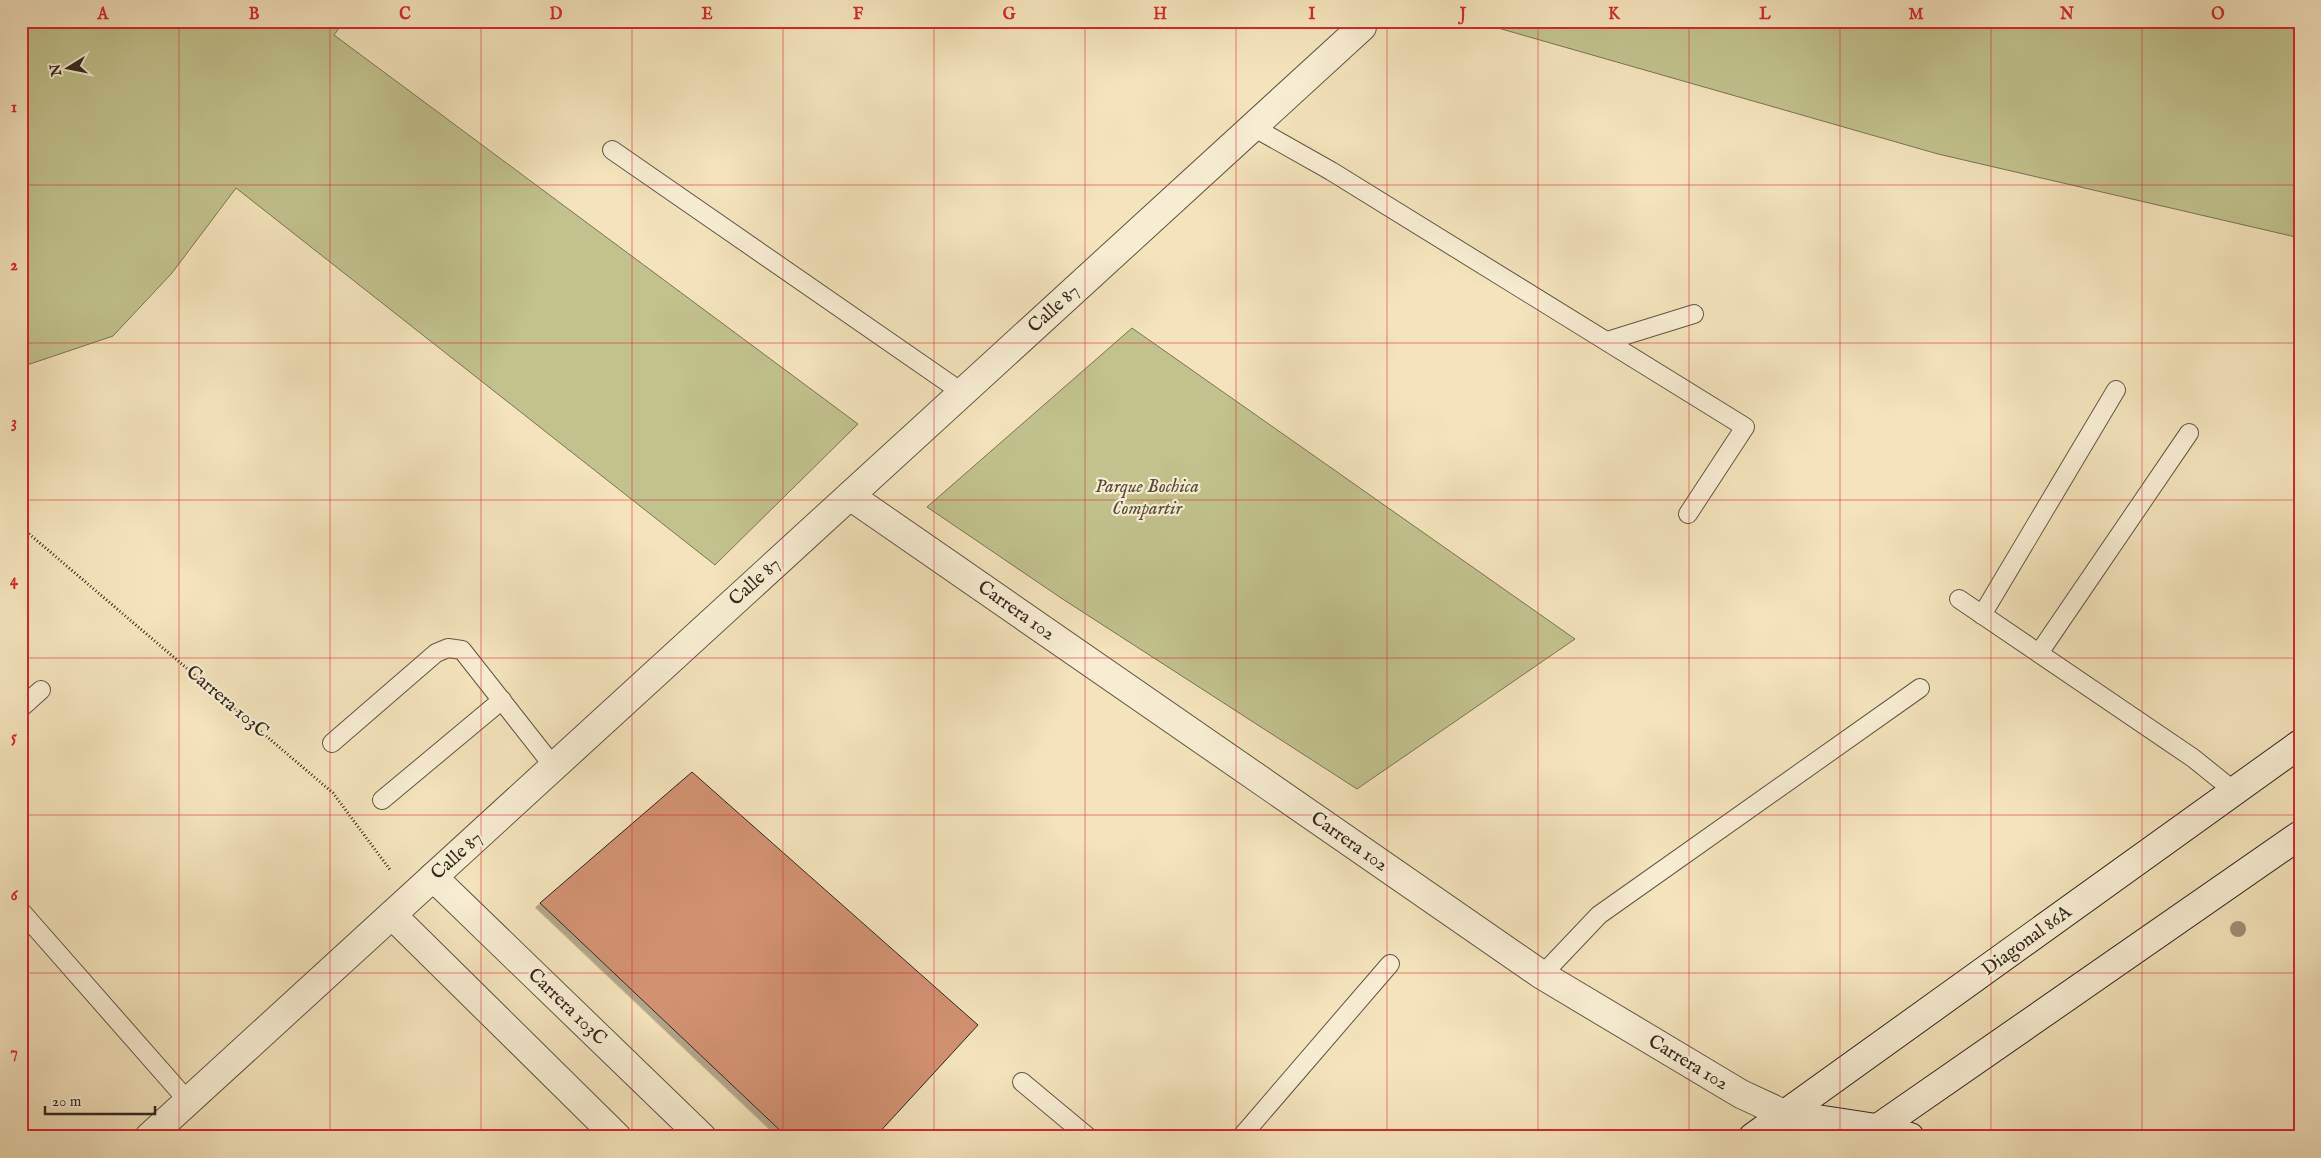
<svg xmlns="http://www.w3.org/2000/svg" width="2321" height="1158" viewBox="0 0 2321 1158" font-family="'IM FELL English',serif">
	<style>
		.green { fill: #c1c28c; stroke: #7a7555 }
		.building { fill: #d29271; stroke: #32281e; filter: url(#shadow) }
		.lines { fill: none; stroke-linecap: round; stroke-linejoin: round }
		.lane-casing { stroke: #625745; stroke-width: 20 }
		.street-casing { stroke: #625745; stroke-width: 30 }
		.secondary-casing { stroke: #32281e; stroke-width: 30 }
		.path { stroke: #32281e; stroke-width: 3; stroke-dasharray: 1 2.5; stroke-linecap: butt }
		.lane { stroke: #f8edd3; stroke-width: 18 }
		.street { stroke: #f8edd3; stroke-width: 28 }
		.secondary { stroke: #f8edd3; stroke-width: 28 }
		.tree { fill: #9d9174 }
		.grid { fill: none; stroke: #d62828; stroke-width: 1; stroke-opacity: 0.55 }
		.labels { text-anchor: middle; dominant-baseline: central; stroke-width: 4.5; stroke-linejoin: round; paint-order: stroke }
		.street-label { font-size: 19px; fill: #32281e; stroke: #f8edd3 }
		.park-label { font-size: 19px; font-style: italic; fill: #564e3a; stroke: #f8edd3 }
		.neatline { fill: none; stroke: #d62828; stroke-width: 2 }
		.grid-label { font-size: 16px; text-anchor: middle; font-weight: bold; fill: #d62828 }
	</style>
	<defs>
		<filter id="shadow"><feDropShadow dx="-4.5" dy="4.5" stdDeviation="0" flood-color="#0004"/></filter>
	</defs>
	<rect width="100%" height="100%" fill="#f4e3bb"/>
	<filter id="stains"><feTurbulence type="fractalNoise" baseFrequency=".004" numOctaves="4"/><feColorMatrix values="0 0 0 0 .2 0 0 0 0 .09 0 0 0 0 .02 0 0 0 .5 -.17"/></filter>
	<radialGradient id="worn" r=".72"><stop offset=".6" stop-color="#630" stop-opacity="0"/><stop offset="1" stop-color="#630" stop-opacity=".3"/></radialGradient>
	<g class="green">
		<polygon points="21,21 344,21 334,35 858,424 715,565 236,188 172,273 113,336 21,367"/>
		<polygon points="1491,21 2300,21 2300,238 1938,154 1491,26"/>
		<polygon points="1132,328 1575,639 1357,789 1061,598 927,507"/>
	</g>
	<polygon class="building" points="692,772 978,1025 875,1137 787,1137 540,903"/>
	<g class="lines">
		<g class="lane-casing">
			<g id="lane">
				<polyline points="1253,127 1331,171 1745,427 1688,514"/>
				<polyline points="612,150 963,393"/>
				<polyline points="1607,341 1694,314"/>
				<polyline points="1959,599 2193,758 2234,791"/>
				<polyline points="1982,615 2116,390"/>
				<polyline points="2039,653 2189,433"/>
				<polyline points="21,708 41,690"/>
				<polyline points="332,743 436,653 448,648 462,650 554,767"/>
				<polyline points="382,800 502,700"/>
				<polyline points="21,911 188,1101"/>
				<polyline points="1542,975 1599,915 1920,688"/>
				<polyline points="1022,1082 1088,1137"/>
				<polyline points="1241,1137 1390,964"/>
			</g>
		</g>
		<g class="street-casing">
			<g id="street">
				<polyline points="850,496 1542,975 1741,1094 1784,1114"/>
				<polyline points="433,877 702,1137"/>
				<polyline points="392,915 617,1137"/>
				<polyline points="149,1137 1362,27 1362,21"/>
			</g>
		</g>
		<g class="secondary-casing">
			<g id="secondary">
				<polyline points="1784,1114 1876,1128 1910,1137"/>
				<polyline points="1753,1137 2300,744"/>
				<polyline points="1865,1137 2300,835"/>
			</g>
		</g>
		<polyline class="path" points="21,527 333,793 391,871"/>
		<use href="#lane" class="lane"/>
		<use href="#street" class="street"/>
		<use href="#secondary" class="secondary"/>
	</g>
	<circle class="tree" cx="2238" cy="929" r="8"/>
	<path class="grid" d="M179 21V1137M330 21V1137M481 21V1137M632 21V1137M783 21V1137M934 21V1137M1085 21V1137M1236 21V1137M1387 21V1137M1538 21V1137M1689 21V1137M1840 21V1137M1991 21V1137M2142 21V1137M21 185H2300M21 343H2300M21 500H2300M21 658H2300M21 815H2300M21 973H2300"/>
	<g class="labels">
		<g class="street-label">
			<text transform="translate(1054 309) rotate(-42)">Calle 87</text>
			<text transform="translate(755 582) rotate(-42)">Calle 87</text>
			<text transform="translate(1016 611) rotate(35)">Carrera 102</text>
			<text transform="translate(227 702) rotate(40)">Carrera 103C</text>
			<text transform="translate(1349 842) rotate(35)">Carrera 102</text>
			<text transform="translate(457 856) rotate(-42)">Calle 87</text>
			<text transform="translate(2027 941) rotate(-36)">Diagonal 86A</text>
			<text transform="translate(567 1007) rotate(44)">Carrera 103C</text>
			<text transform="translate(1688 1063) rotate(31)">Carrera 102</text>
		</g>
		<g class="park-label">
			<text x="1147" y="487">Parque Bochica<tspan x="1147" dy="22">Compartir</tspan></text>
		</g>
	</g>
	<rect width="2321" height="1158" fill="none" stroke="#f4e3bb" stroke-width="55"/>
	<g transform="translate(68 68) rotate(260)" stroke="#f8edd3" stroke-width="4" paint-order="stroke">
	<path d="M0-4L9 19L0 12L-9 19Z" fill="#32281e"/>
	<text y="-8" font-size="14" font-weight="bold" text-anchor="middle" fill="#32281e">N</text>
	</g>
	<path d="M45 1106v8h110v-8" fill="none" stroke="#32281e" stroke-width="2.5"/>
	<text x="52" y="1106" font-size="15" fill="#32281e" stroke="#f8edd3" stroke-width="4" paint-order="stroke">20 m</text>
	<rect x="28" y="28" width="2266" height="1102" class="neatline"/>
	<g class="grid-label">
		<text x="103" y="19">A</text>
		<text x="254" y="19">B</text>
		<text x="405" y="19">C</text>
		<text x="556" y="19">D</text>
		<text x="707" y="19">E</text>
		<text x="858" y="19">F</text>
		<text x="1009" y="19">G</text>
		<text x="1160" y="19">H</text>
		<text x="1312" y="19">I</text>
		<text x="1463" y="19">J</text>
		<text x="1614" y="19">K</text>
		<text x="1765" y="19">L</text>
		<text x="1916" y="19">M</text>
		<text x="2067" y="19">N</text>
		<text x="2218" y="19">O</text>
		<text x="14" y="112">1</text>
		<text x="14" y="270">2</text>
		<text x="14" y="427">3</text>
		<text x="14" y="585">4</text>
		<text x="14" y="742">5</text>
		<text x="14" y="900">6</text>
		<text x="14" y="1057">7</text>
	</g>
	<rect width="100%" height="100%" filter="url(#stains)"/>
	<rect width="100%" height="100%" fill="url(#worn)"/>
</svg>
